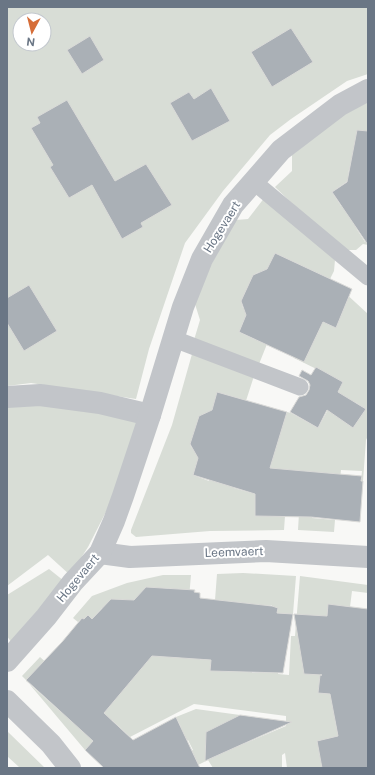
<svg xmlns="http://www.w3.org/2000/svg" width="375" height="775" viewBox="0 0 375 775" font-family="'Public Sans',sans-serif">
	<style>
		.green { fill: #d8ddd6; fill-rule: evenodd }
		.building { fill: #aab0b6; stroke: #dadad8 }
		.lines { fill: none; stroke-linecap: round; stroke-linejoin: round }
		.service { stroke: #c2c5c9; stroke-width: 17 }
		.minor { stroke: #c2c5c9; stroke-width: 22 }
		.labels { text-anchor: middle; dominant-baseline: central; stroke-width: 4; stroke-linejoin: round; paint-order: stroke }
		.street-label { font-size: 12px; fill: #6a7685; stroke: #fff }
	</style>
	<rect width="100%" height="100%" fill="#f8f8f6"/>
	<g class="green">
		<path d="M7 7H368V74L347 81 291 119 270 135 223 191 185 243 149 349 136 399 31 383 7 386ZM20 20H44V44H20Z"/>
		<polygon points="368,102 368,154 350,166 348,174 352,178 332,192 341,206 347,203 361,224 356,228 365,242 368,241 368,245 363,244 356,250 347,250 324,234 275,187 292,171 292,155 341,116"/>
		<path d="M265 197 335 260 334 271 330 279 368 314V436L366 440 363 481H361L362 471 341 470 340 479 285 501 255 502V516H285L284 530 210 531 136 537 131 533V530L172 425 192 354 254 376 244 407 211 415 205 413 199 417 190 445 194 451 200 453 193 475 209 481 212 470 237 477 234 488 251 493 276 409 291 413 318 428 343 382 294 358 304 336 323 322 336 327 341 315 336 299 323 293 330 279 275 253 265 274 259 272 253 275 241 301 243 308 248 310 239 332 254 339H269L259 364 194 340 200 320 195 304 208 270 236 220 248 219ZM355 402 366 409 353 428 343 421Z"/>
		<polygon points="26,401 140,417 109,506 88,547 70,575 48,555 7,586 7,403"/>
		<polygon points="300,497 313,498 312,518 335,520 334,532 298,530"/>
		<polygon points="49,569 64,581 11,642 7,636 7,595"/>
		<polygon points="243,573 296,576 293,614 277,613 278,608 272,607 272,605 267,605 266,612 215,600 217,574"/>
		<polygon points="163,575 191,575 189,598 168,591 168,588 163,588 116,620 102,608 92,619 88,616 84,619 82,618 78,622 73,618 92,596 127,583"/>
		<polygon points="300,576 368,585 368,593 352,591 350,607 328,605 327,616 349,618 343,669 318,693 340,695 335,721 338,736 317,741 319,751 340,747 322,766 322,768 287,768 285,753 282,755 282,768 213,768 208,760 192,768 173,761 193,750 188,740 168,751 161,737 181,727 176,717 196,709 240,715 229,750 286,726 286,716 194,704 130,737 112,720 85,750 26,680 22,676 40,657 50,666 30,676 26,681 61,712 72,700 148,648 174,658 185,658 187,636 201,638 200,660 211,660 253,650 252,673 263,673 264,651 279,652 278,674 289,675 291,636 295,636"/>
		<polygon points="7,731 45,768 18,768 19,767 7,756"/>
	</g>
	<g class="building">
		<polygon points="291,28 313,62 272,87 251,52"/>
		<polygon points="90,36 104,60 82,74 67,50"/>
		<polygon points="211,88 230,121 192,141 170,103 189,92 194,99"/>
		<polygon points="67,100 115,181 146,164 172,205 141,223 143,227 122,239 92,185 69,198 50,167 53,165 31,128 40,123 37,117"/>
		<polygon points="357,130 368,131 368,245 332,192 347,182"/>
		<polygon points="275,253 352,289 336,328 323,322 304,362 239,332 246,315 241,301 253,275 267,269"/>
		<polygon points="29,285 57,331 24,351 7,323 7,298"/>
		<polygon points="316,367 343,382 338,392 366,409 353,428 327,410 318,428 290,412 299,397 306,395 309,390 310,385 308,381 299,376 302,370 311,375"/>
		<polygon points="217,392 287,412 270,468 362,476 361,481 363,481 360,522 311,517 255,516 255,494 193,475 198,458 190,444 199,416 212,410"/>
		<polygon points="146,587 195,590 194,592 200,593 200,598 272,606 278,608 277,613 293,614 283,673 210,671 211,660 152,656 104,713 133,740 176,717 200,768 104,768 85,750 93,741 26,680 62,642 82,618 84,619 88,615 92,619 111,599 134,600"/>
		<polygon points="328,604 368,609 368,768 322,768 317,741 338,736 330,694 318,693 320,675 322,675 304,674 294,614 327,616"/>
		<polygon points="240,715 292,722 205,761 206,732"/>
	</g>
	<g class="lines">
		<g class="service">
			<polyline points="254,182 368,277"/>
			<polyline points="174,339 300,387"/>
		</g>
		<g class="minor">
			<polyline points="7,397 40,395 100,403 150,415"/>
			<polyline points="100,553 130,557 266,551 368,557"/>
			<polyline points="7,661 46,617 73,582 100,553 114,521 123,496 150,415 183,307 202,259 233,205 281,150 340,105 368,90"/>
			<polyline points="7,701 51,744 70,768"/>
		</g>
	</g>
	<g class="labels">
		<g class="street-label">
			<text transform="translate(222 227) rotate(-58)">Hogevaert</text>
			<text transform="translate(234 552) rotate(-2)">Leemvaert</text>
			<text transform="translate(78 578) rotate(-50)">Hogevaert</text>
		</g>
	</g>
	<rect width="375" height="775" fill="none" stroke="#6a7685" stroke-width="16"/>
	<g transform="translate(32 32) rotate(187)"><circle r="19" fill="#ffffff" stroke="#c3c8ce"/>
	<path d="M0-3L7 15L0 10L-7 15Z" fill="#d66d38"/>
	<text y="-6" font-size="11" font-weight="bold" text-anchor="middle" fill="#6a7685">N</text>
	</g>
</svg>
